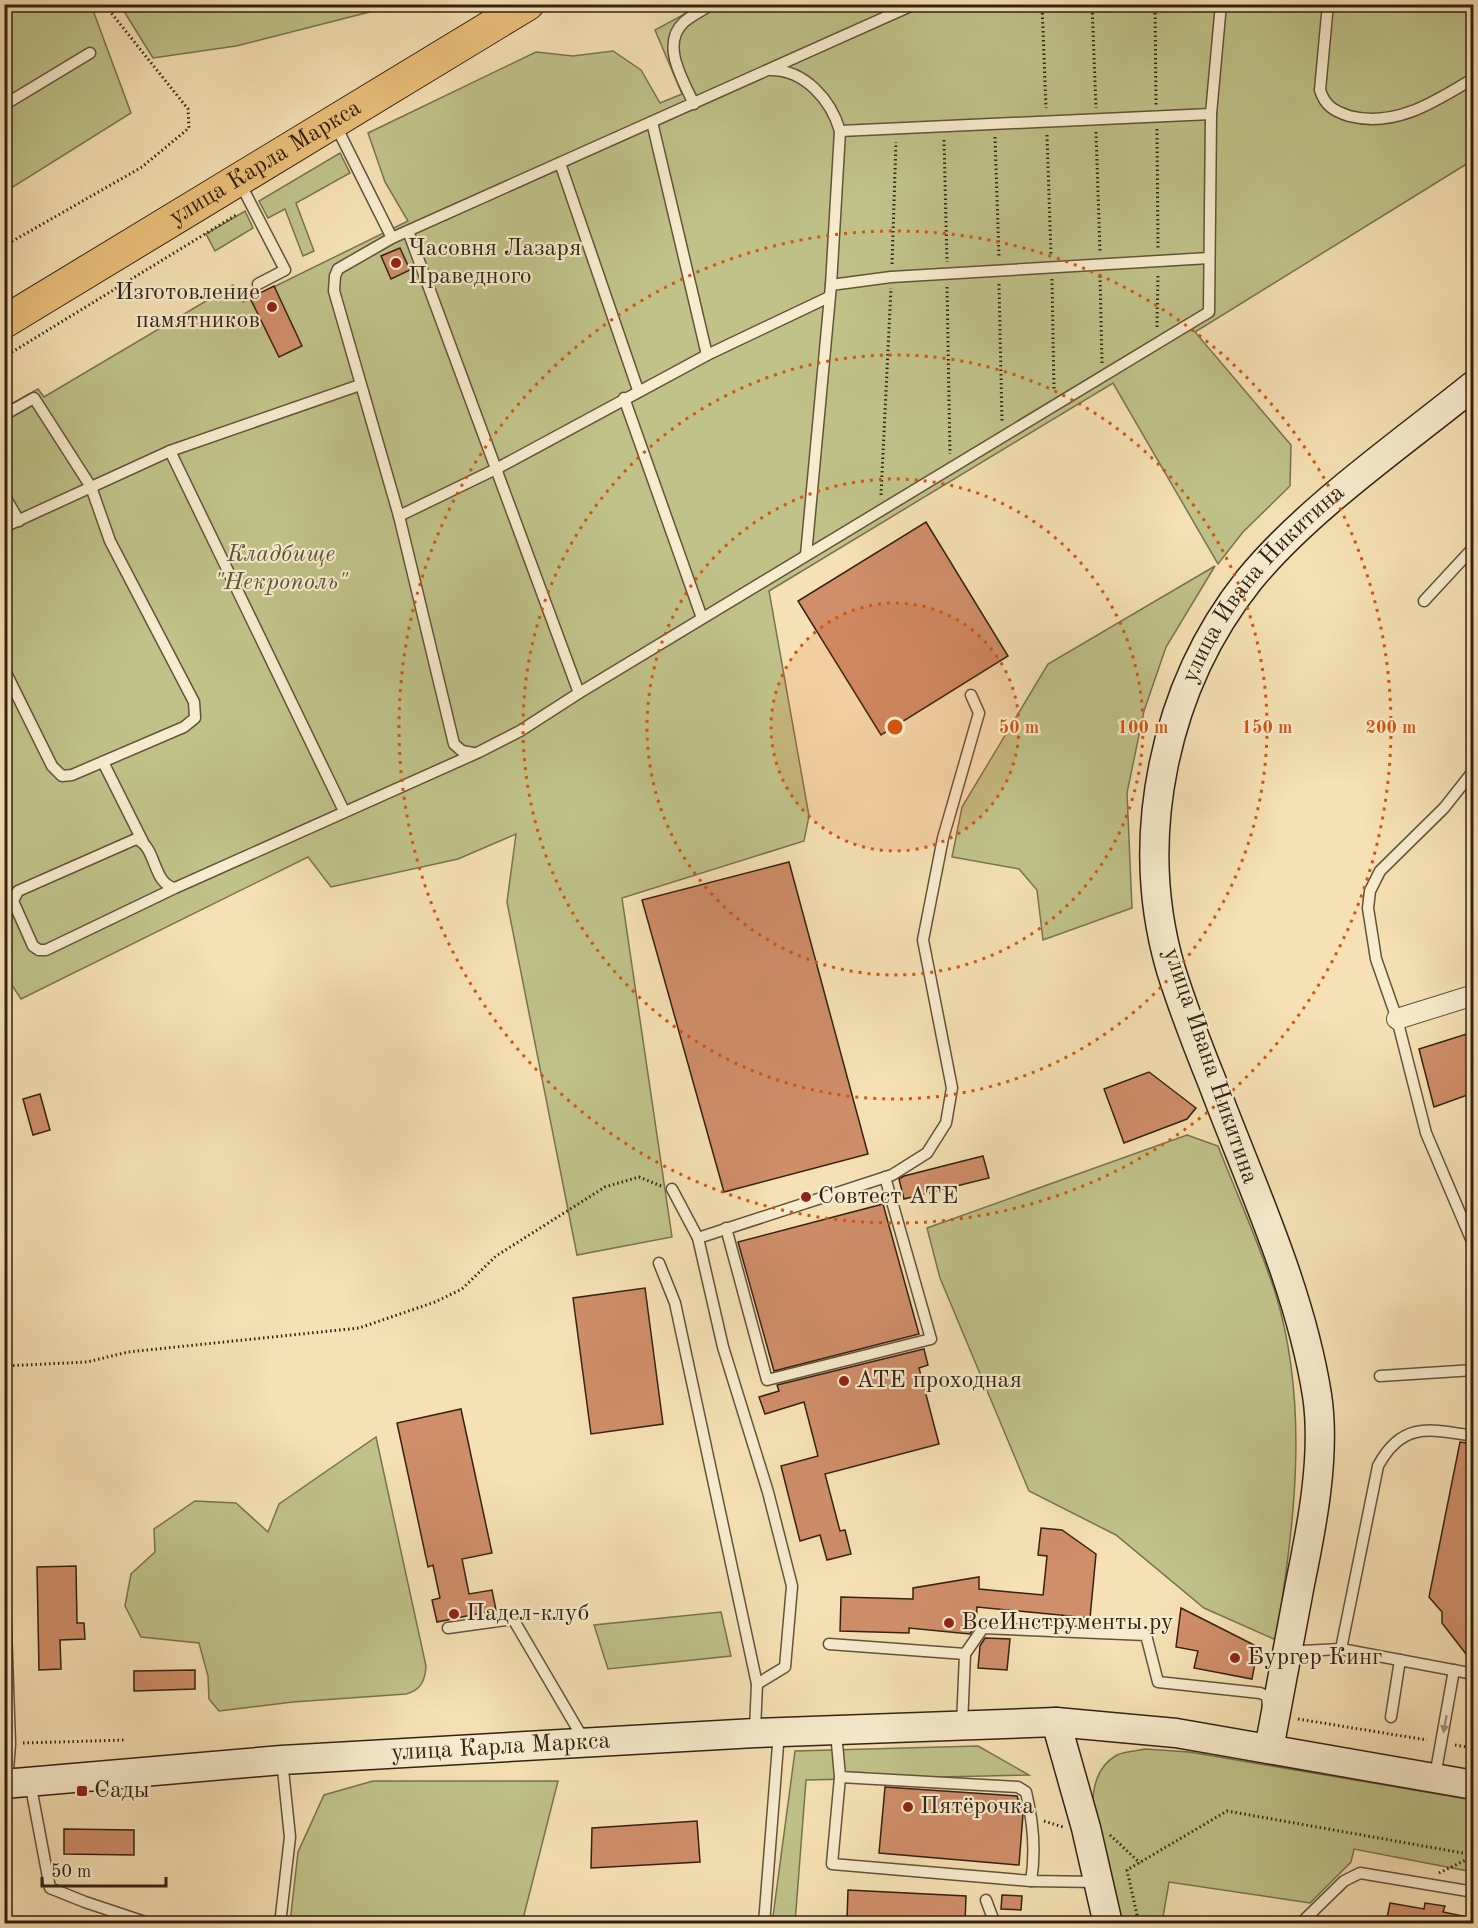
<svg xmlns="http://www.w3.org/2000/svg" width="1478" height="1928" viewBox="0 0 1478 1928" font-family="'Old Standard TT',serif">
	<style>
		.green { fill: #c0c28a; stroke: #7a724f; stroke-width: 1.5 }
		.building { fill: #d08e6a; stroke: #332214; stroke-width: 1.5 }
		.lines { fill: none; stroke-linecap: round; stroke-linejoin: round }
		.lane-casing { stroke: #64523c; stroke-width: 13 }
		.street-casing { stroke: #64523c; stroke-width: 22 }
		.secondary-casing { stroke: #332214; stroke-width: 31 }
		.primary-casing { stroke: #332214; stroke-width: 34 }
		.path { stroke: #332214; stroke-width: 3; stroke-dasharray: 1.5 3; stroke-linecap: butt }
		.lane { stroke: #f8eccf; stroke-width: 10 }
		.street { stroke: #f8eccf; stroke-width: 20 }
		.secondary { stroke: #f8eccf; stroke-width: 28 }
		.primary { stroke: #eac07a; stroke-width: 32 }
		.oneway { fill: #9f917b }
		.ring { fill: none; stroke: #d6540d; stroke-width: 3; stroke-dasharray: 3 6 }
		.poi-dot { fill: #8f2418; stroke: #f8eccf; stroke-width: 2 }
		.labels { text-anchor: middle; dominant-baseline: central; stroke-width: 4.5; stroke-linejoin: round; paint-order: stroke }
		.street-label { font-size: 24px; fill: #332214; stroke: #f8eccf }
		.poi-label { font-size: 24px; fill: #332214; stroke: #f8eccf; text-anchor: start }
		.park-label { font-size: 24px; font-style: italic; fill: #5d5237; stroke: #f8eccf }
		.centre { fill: #d6540d; stroke: #f8eccf; stroke-width: 3 }
		.ring-label { font-size: 18px; text-anchor: middle; font-weight: bold; fill: #d6540d; stroke: #f8eccf; stroke-width: 4.5; stroke-linejoin: round; paint-order: stroke }
	</style>
	<rect width="100%" height="100%" fill="#f5e1b5"/>
	<filter id="stains"><feTurbulence type="fractalNoise" baseFrequency=".00333" numOctaves="4"/><feColorMatrix values="0 0 0 0 .2 0 0 0 0 .09 0 0 0 0 .02 0 0 0 .5 -.17"/></filter>
	<radialGradient id="worn" r=".72"><stop offset=".6" stop-color="#630" stop-opacity="0"/><stop offset="1" stop-color="#630" stop-opacity=".3"/></radialGradient>
	<g class="green">
		<polygon points="5,5 91,5 131,113 5,192"/>
		<polygon points="120,5 397,5 236,46 153,58"/>
		<polygon points="701,5 1473,5 1473,160 1195,332 1291,445 1290,486 1243,532 1218,564 1113,383 769,591 809,816 804,841 622,898 672,1237 577,1255 507,902 516,834 458,859 331,887 308,857 21,999 4,973 4,408 38,389 44,397 233,285 243,302 408,221 385,182 368,133 536,52 573,56 613,51 641,70 660,103 682,94 655,30"/>
		<polygon points="340,153 350,173 296,203 314,251 303,256 285,209 268,218 259,201"/>
		<polygon points="245,211 253,228 215,251 206,234"/>
		<polygon points="1215,566 1166,647 1144,711 1127,793 1132,908 1043,940 1037,890 1019,869 952,857 962,807 1048,664"/>
		<path d="M1187 1135 1218 1146C1237 1195 1260 1245 1276 1295 1310 1409 1294 1525 1276 1640L1204 1608 1116 1535 1029 1491 940 1278 927 1228Z"/>
		<path d="M376 1437 426 1666C425 1681 421 1690 406 1694L293 1702 219 1711 209 1699 208 1676 199 1643 141 1637 125 1606 131 1574 155 1552 154 1529 195 1501 236 1503 268 1532 279 1504Z"/>
		<polygon points="721,1612 731,1656 608,1669 594,1625"/>
		<polygon points="978,1746 1029,1775 806,1780 795,1923 772,1924 795,1751"/>
		<path d="M1145 1749 1189 1752 1473 1800V1872L1354 1849 1351 1862 1310 1903 1169 1882 1163 1917 1165 1923H1124C1109 1883 1066 1783 1117 1755 1125 1751 1137 1751 1145 1749Z"/>
		<polygon points="373,1781 558,1781 522,1923 290,1923 298,1852 324,1795"/>
	</g>
	<g class="building">
		<polygon points="400,248 410,270 391,279 381,256"/>
		<polygon points="274,286 302,346 279,357 250,298"/>
		<polygon points="926,522 1008,656 881,735 798,601"/>
		<polygon points="789,862 868,1154 724,1192 642,900"/>
		<polygon points="1473,1032 1473,1093 1434,1107 1419,1049"/>
		<polygon points="1149,1072 1196,1108 1187,1119 1124,1143 1104,1089"/>
		<polygon points="40,1094 50,1130 33,1135 23,1099"/>
		<polygon points="983,1156 989,1178 904,1199 899,1179 904,1176"/>
		<polygon points="883,1204 919,1334 774,1371 738,1242"/>
		<polygon points="645,1288 663,1424 591,1434 573,1298"/>
		<polygon points="924,1349 928,1365 919,1368 939,1444 825,1474 840,1531 845,1530 851,1554 827,1560 820,1535 800,1541 781,1466 818,1456 804,1402 765,1414 759,1397 779,1391 777,1385"/>
		<polygon points="461,1409 492,1553 462,1559 469,1594 492,1590 496,1610 437,1622 432,1600 440,1598 433,1565 428,1567 397,1423"/>
		<polygon points="1460,1442 1473,1444 1473,1663 1442,1623 1442,1612 1429,1597"/>
		<polygon points="1041,1528 1062,1530 1096,1554 1090,1618 977,1607 976,1624 970,1634 909,1628 909,1633 840,1631 841,1597 913,1599 913,1588 979,1577 979,1589 1043,1595 1047,1556 1038,1555"/>
		<polygon points="76,1566 77,1623 84,1623 85,1639 60,1640 61,1669 39,1670 37,1567"/>
		<polygon points="1181,1608 1258,1647 1252,1679 1194,1668 1198,1651 1176,1647"/>
		<polygon points="985,1638 1010,1639 1007,1670 978,1668 980,1646"/>
		<polygon points="195,1670 195,1689 134,1691 134,1671"/>
		<polygon points="885,1787 1017,1796 1023,1814 1019,1865 879,1853"/>
		<polygon points="697,1821 700,1862 591,1868 592,1828"/>
		<polygon points="64,1829 134,1830 134,1855 64,1854"/>
		<polygon points="848,1890 966,1896 965,1923 847,1920"/>
		<polygon points="1002,1895 1022,1896 1021,1910 1001,1909"/>
		<polygon points="1390,1903 1424,1909 1425,1903 1445,1906 1443,1912 1468,1917 1467,1923 1386,1923"/>
	</g>
	<g class="lines">
		<g class="lane-casing">
			<g id="lane">
				<path d="M1328 4 1320 90C1325 106 1334 111 1349 116 1396 128 1436 101 1474 78"/>
				<path d="M771 70C805 70 831 100 840 131L831 285 806 555"/>
				<path d="M694 104C683 80 660 44 684 22 692 15 703 10 712 4"/>
				<polyline points="4,105 90,53"/>
				<polyline points="335,124 392,238"/>
				<polyline points="840,131 1211,114"/>
				<polyline points="560,163 638,390"/>
				<polyline points="240,183 285,270 258,284"/>
				<polyline points="408,231 579,693"/>
				<polyline points="831,285 891,277 1209,258"/>
				<polyline points="707,355 829,297"/>
				<polyline points="624,398 702,618"/>
				<polyline points="4,415 34,398 91,487 110,541 194,702 195,718 184,727 72,775 62,776 52,766 4,669"/>
				<polyline points="170,451 344,811"/>
				<polyline points="4,495 19,521"/>
				<polyline points="399,516 496,469 707,355 652,122"/>
				<polyline points="4,527 170,451 360,385"/>
				<polyline points="1424,601 1474,547"/>
				<polyline points="473,753 462,751 454,744 399,516 334,291 335,276 338,269 392,238 915,4"/>
				<polyline points="103,762 143,842"/>
				<polyline points="1474,770 1444,808 1380,871 1370,891 1368,908 1376,959 1397,1019 1426,1133 1474,1246"/>
				<path d="M175 888C152 884 157 846 136 839L18 891 13 901 33 946 39 950H46L175 888 479 752 520 731 579 693 1209 312 1211 114 1221 4"/>
				<polyline points="672,1189 698,1238 723,1347 768,1492 792,1586 785,1667 757,1684"/>
				<polyline points="726,1228 767,1380 931,1339 885,1177"/>
				<polyline points="698,1238 892,1175 927,1153 946,1123 952,1088 923,940 943,838 979,713 971,695"/>
				<polyline points="659,1263 675,1303 757,1684 755,1730"/>
				<polyline points="1380,1376 1474,1370"/>
				<polyline points="4,1569 10,1744 7,1783"/>
				<polyline points="448,1628 513,1619 584,1740"/>
				<polyline points="829,1644 965,1654 962,1725"/>
				<path d="M1341 1649 1378 1466C1402 1421 1430 1429 1474 1436"/>
				<polyline points="965,1654 983,1628 1146,1635 1158,1682 1260,1693 1267,1696 1268,1708"/>
				<polyline points="1292,1656 1302,1651 1341,1649 1474,1674"/>
				<polyline points="1391,1717 1400,1660"/>
				<polyline points="836,1732 840,1777 832,1864 1031,1881"/>
				<polyline points="1435,1776 1454,1670"/>
				<path d="M840 1777 1018 1787 1026 1792C1033 1821 1036 1851 1031 1881L1098 1882"/>
				<polyline points="30,1782 50,1888 85,1902 151,1924"/>
				<polyline points="986,1900 995,1924"/>
				<polyline points="280,1924 290,1837 282,1760"/>
				<polyline points="764,1924 779,1732"/>
				<polyline points="1300,1924 1344,1881 1360,1873 1474,1892"/>
			</g>
		</g>
		<g class="street-casing">
			<polyline id="street" points="1397,1019 1474,995"/>
		</g>
		<g class="secondary-casing">
			<g id="secondary">
				<polyline points="1056,1722 1086,1828 1108,1924"/>
				<path id="s1" d="M1269 1749C1279 1694 1290 1639 1300 1584 1312 1526 1326 1454 1317 1395 1300 1288 1251 1185 1213 1084 1198 1047 1183 1008 1171 970 1132 838 1164 687 1249 580 1307 509 1401 444 1474 385"/>
				<path id="s2" d="M4 1784 282 1760 755 1733 1056 1722 1176 1733 1474 1785"/>
			</g>
		</g>
		<g class="primary-casing">
			<g id="primary">
				<path id="s3" d="M4 322 528 4"/>
			</g>
		</g>
		<g class="path">
			<polyline points="1042,4 1046,108"/>
			<polyline points="1092,4 1096,108"/>
			<polyline points="1155,4 1156,105"/>
			<polyline points="1157,129 1158,249"/>
			<polyline points="1096,132 1100,252"/>
			<polyline points="1047,135 1051,255"/>
			<polyline points="995,137 999,257"/>
			<polyline points="944,140 947,262"/>
			<polyline points="4,246 142,167 189,128 188,109 104,4"/>
			<polyline points="892,264 896,142"/>
			<polyline points="1100,276 1102,363"/>
			<polyline points="1052,279 1054,389"/>
			<polyline points="999,284 1002,422"/>
			<polyline points="947,287 950,454"/>
			<polyline points="1157,327 1158,273"/>
			<polyline points="4,357 236,215"/>
			<polyline points="881,495 891,288"/>
			<polyline points="4,1366 87,1362 128,1352 359,1328 435,1302 462,1289 496,1256 605,1187 639,1177 661,1186"/>
			<polyline points="1298,1719 1427,1740"/>
			<polyline points="23,1743 126,1740"/>
			<polyline points="1455,1745 1474,1748"/>
			<polyline points="1044,1821 1063,1827"/>
			<polyline points="1110,1835 1140,1863"/>
			<polyline points="1439,1873 1474,1856"/>
			<polyline points="1139,1924 1127,1870 1227,1811 1474,1855"/>
		</g>
		<use href="#lane" class="lane"/>
		<use href="#street" class="street"/>
		<use href="#secondary" class="secondary"/>
		<use href="#primary" class="primary"/>
	</g>
	<defs><path id="oneway-solid" d="M-6-.8H1V-3.2L6.5 0L1 3.2V.8H-6Z" transform="scale(1.5)"/></defs>
	<use class="oneway" href="#oneway-solid" transform="translate(1445 1724) rotate(100)"/>
	<circle cx="895" cy="727" r="124" fill="#d6540d" fill-opacity=".12"/>
	<g class="ring">
		<circle cx="895" cy="727" r="124"/>
		<circle cx="895" cy="727" r="248"/>
		<circle cx="895" cy="727" r="372"/>
		<circle cx="895" cy="727" r="496"/>
	</g>
	<g class="poi-dot">
		<circle cx="396" cy="263" r="6"/>
		<circle cx="272" cy="307" r="6"/>
		<circle cx="806" cy="1197" r="6"/>
		<circle cx="844" cy="1381" r="6"/>
		<circle cx="454" cy="1614" r="6"/>
		<circle cx="949" cy="1623" r="6"/>
		<circle cx="1235" cy="1658" r="6"/>
		<rect x="76" y="1785" width="12" height="12" rx="3"/>
		<circle cx="908" cy="1807" r="6"/>
	</g>
	<g class="labels">
		<g class="street-label">
			<text stroke="none"><textPath href="#s3" startOffset="306">улица Карла Маркса</textPath></text>
			<text stroke="none"><textPath href="#s1" startOffset="1227">улица Ивана Никитина</textPath></text>
			<text transform="translate(1210 1066) rotate(71)">улица Ивана Никитина</text>
			<text stroke="none"><textPath href="#s2" startOffset="498">улица Карла Маркса</textPath></text>
		</g>
		<g class="poi-label">
			<text x="408" y="249">Часовня Лазаря<tspan x="408" dy="28">Праведного</tspan></text>
			<text x="260" y="293" text-anchor="end">Изготовление<tspan x="260" dy="28">памятников</tspan></text>
			<text x="818" y="1197">Совтест АТЕ</text>
			<text x="856" y="1381">АТЕ проходная</text>
			<text x="466" y="1614">Падел-клуб</text>
			<text x="961" y="1623">ВсеИнструменты.ру</text>
			<text x="1247" y="1658">Бургер Кинг</text>
			<text x="94" y="1791">Сады</text>
			<text x="920" y="1807">Пятёрочка</text>
		</g>
		<g class="park-label">
			<text x="281" y="555">Кладбище<tspan x="281" dy="28">"Некрополь"</tspan></text>
		</g>
	</g>
	<circle cx="895" cy="727" r="9" class="centre"/>
	<g class="ring-label">
		<text x="1019" y="733">50 m</text>
		<text x="1143" y="733">100 m</text>
		<text x="1267" y="733">150 m</text>
		<text x="1391" y="733">200 m</text>
	</g>
	<rect width="1478" height="1928" fill="none" stroke="#f5e1b5" stroke-width="24"/>
	<rect x="6" y="6" width="1466" height="1916" fill="none" stroke="#332214" stroke-width="3"/>
	<rect x="12" y="12" width="1454" height="1904" fill="none" stroke="#332214" stroke-width="1.5"/>
	<path d="M42 1877v9h124v-9" fill="none" stroke="#332214" stroke-width="3"/>
	<text x="51" y="1877" font-size="18" fill="#332214" stroke="#f8eccf" stroke-width="4.5" paint-order="stroke">50 m</text>
	<rect width="100%" height="100%" filter="url(#stains)"/>
	<rect width="100%" height="100%" fill="url(#worn)"/>
</svg>
